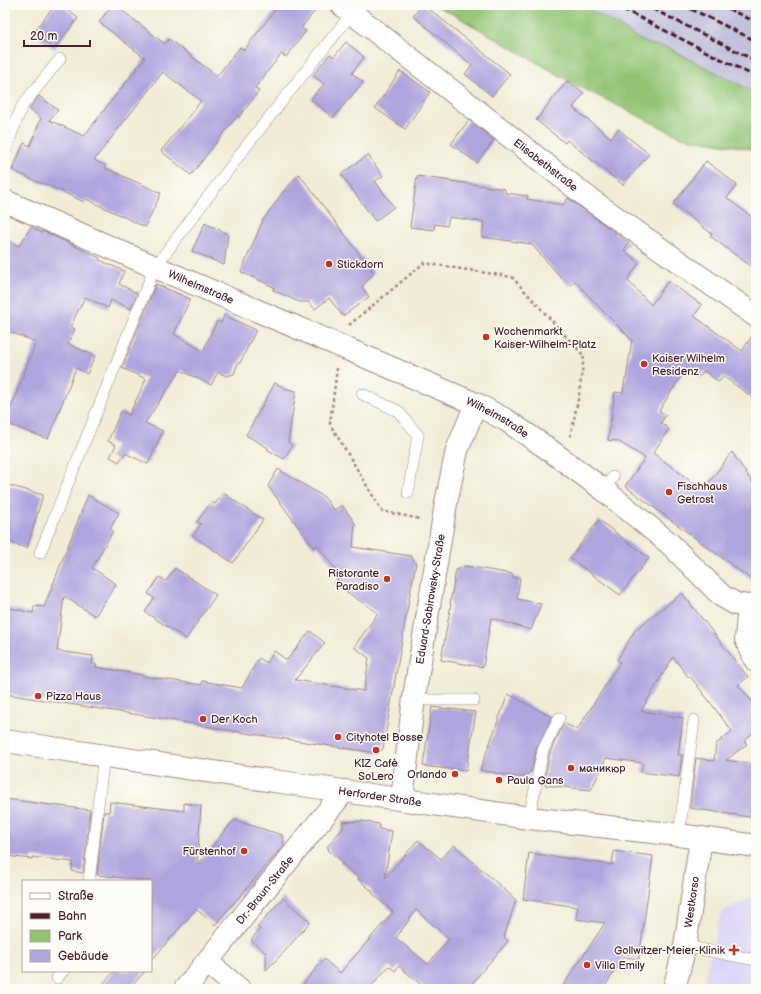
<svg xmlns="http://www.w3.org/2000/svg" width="761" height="994" viewBox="0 0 761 994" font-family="'Balsamiq Sans',sans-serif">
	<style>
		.built { fill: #dcd6f6 }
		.industrial { fill: #c2c2dc }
		.green { fill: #91c373; stroke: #6e714f }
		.building { fill: #afa5de; fill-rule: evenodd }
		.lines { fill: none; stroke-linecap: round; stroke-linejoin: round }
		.lane-casing { stroke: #9d8680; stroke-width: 12 }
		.street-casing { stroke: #9d8680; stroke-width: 24 }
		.path { stroke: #9d8680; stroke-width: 2.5; stroke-dasharray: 3 3; stroke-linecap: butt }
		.lane { stroke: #fff; stroke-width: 11 }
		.street { stroke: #fff; stroke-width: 22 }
		.rail { stroke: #4a1f2b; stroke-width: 3; stroke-dasharray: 6 3; stroke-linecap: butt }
		.poi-dot { fill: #c8321e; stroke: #fdfcf7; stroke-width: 1.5 }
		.labels { text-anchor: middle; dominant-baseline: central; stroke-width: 3; stroke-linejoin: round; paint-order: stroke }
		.street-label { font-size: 11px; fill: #4a1f2b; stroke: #fdfcf7 }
		.poi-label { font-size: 11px; fill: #4a1f2b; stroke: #fdfcf7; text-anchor: start }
	</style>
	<rect width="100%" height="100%" fill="#fdfcf7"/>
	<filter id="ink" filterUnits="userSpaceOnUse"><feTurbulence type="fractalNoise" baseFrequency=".025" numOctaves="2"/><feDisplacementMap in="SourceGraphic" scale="8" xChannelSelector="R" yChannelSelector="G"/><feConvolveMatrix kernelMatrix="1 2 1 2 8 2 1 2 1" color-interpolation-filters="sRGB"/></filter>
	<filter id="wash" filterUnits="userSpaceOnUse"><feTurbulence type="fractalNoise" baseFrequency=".012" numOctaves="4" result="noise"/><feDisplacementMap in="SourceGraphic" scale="16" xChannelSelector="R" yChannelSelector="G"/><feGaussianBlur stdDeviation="0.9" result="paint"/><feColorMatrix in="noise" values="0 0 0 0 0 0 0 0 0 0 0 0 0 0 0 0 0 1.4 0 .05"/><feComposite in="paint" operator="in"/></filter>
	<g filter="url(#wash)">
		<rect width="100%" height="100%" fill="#f0ecd6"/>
		<polygon class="built" points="756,895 756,989 702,989 721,912"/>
		<polygon class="industrial" points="580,5 751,5 756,7 756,93 666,47 649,44 633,36 620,26"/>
		<polygon class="green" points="433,5 580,5 620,26 633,36 649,44 666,47 756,93 756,150 681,137 576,85 451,13"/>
		<g id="blocks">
			<g class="building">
				<polygon points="55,5 61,5 78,18 54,49 33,33"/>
				<polygon points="112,5 115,5 165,44 169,39 217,76 240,47 244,50 279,5 320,5 301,28 306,31 286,57 281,54 255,88 259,91 239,117 238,115 191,175 161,151 201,101 163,72 94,160 106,166 105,168 161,193 145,227 86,199 84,202 43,183 42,184 12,170 24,143 30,146 41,118 29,109 39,96 58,110 49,120 84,136 145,58 99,22"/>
				<polygon points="422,5 424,5 510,74 492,96 465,74 472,65 413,16"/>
				<polygon points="346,42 364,57 352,73 363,82 333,118 311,99 324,84 313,75 330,54 334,57"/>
				<polygon points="400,71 430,92 405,129 375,108"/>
				<polygon points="567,81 584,93 573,108 611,138 618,129 649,154 623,185 567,140 565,143 536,120"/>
				<polygon points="469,120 494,140 477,163 451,144"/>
				<polygon points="368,155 383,176 375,181 394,207 375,221 341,174"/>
				<polygon points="706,161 737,185 727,198 756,220 756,270 710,236 712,234 673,204"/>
				<polygon points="299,174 374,273 362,287 369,297 343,316 329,298 315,309 309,302 299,302 273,290 274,287 241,272 263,220 283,192"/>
				<polygon points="417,176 505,189 505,193 528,196 527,199 563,205 568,198 629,243 624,250 639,263 627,280 651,305 668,281 702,305 694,316 742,351 756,330 756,400 723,376 719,382 704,371 699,377 686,368 659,411 666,415 661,423 669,429 653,453 695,484 696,483 704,489 732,452 756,488 756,583 625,486 645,458 618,441 608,440 615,392 623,393 625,379 626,379 632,340 602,310 575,281 569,286 531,244 482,237 484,222 449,217 447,226 435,224 434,230 410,227"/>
				<polygon points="205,223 228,234 224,265 192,251"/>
				<polygon points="31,227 42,233 43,231 100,258 99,260 124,271 119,284 137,293 131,309 111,300 108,308 85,297 70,327 75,329 68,344 95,356 87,374 76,368 48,439 5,423 36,342 5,330 5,239 19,246"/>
				<polygon points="156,284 190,299 174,334 203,351 217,321 221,323 224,315 256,330 240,363 238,363 234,374 226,376 218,372 211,385 180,370 145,423 163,431 148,464 125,453 119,462 110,457 116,445 108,441 121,411 129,415 146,379 122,368"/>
				<polygon points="275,383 287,389 296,391 288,442 292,446 284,459 268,450 268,448 246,435"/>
				<polygon points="278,469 324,497 334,510 342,505 355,523 353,547 411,556 416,563 411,588 383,749 377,753 233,731 165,719 5,694 5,607 33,613 34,606 44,607 88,495 119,513 110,529 113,531 92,568 116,584 95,616 64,596 57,651 93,656 92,664 96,664 96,667 142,675 142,676 202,685 202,681 242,688 259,658 267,663 274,651 287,660 310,631 325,643 295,680 364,691 369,658 354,647 378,613 335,584 340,575 317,545 314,548 268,486"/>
				<polygon points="5,484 43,495 27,548 5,541"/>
				<polygon points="223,493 263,520 233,563 193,536 201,524 197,522 211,502 215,504"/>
				<polygon points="599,520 649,558 620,595 570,558"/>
				<polygon points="465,566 513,574 512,577 520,578 517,599 541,604 531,630 491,618 483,667 441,660 451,604 450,604 456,570"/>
				<polygon points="175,568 216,595 186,639 145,612 154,598 148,594 159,577 166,581"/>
				<polygon points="682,593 748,677 738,685 756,706 756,730 744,741 747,744 726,760 756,765 756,818 690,808 696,758 714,761 716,744 732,731 690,676 689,678 673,657 641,711 683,718 678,755 682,755 679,777 641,772 643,763 606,758 591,790 545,785 544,782 550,752 564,723 577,730 620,662 617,660 635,630"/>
				<polygon points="508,694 552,717 537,747 531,772 522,778 480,770"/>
				<polygon points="432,707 476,712 466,771 423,766"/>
				<polygon points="5,799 90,810 83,873 72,871 73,862 32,857 32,859 5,856"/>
				<polygon points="110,802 184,811 184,803 201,806 197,865 234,820 282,835 284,845 215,925 196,909 151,961 151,881 97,875 104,812 109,812"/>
				<path d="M363 821 379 824V829L392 831 385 878 418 840 441 859 454 845 516 900 504 937 508 941 467 989H426L399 966 395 971 389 966 369 989H299L324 959 340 973 393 912 372 893 373 892 358 879 359 878 340 862V860L328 850 329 848 327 847 343 828 342 822ZM416 910 449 939 428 964 396 938Z"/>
				<polygon points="614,851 653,856 639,959 624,957 603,989 561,989 605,923 576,919 578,907 523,899 529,853 612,865"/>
				<polygon points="283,898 310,922 285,951 266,970 266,953 251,940 260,929 257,927"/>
				<polygon points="115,971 145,971 129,989 98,989"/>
			</g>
		</g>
	</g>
	<g filter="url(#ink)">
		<use href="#blocks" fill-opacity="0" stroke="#9d8680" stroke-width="1"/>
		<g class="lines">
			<g class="lane-casing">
				<g id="lane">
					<polyline points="5,151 22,106 60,59"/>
					<polyline points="362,394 398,411 418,435 408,493"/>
					<polyline points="604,490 613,477"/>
					<polyline points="40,553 155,267 244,149 352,13"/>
					<polyline points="414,697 429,700 474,700"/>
					<polyline points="529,818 543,750 559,718"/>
					<polyline points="679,835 694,720"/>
					<polyline points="89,881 104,755"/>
					<polyline points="685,946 756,960"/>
					<polyline points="57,978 63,971"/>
				</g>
			</g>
			<g class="street-casing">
				<g id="street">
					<path id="s1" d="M342 5 591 200 756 316"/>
					<path id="s2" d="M5 201 155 267 476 404 506 420 544 446 604 490 669 543 722 596 736 604 749 606 756 605"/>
					<polyline points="749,606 746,639 752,654 756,661"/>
					<path id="s3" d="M5 741 281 782 529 818 679 835 756 846"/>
					<path id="s4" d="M402 799 414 697 446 503 457 450 476 404"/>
					<polyline points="207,962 239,989"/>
					<path id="s5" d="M185 989 344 791"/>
					<path id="s6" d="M674 989 685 946 701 838"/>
				</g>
			</g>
			<g class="path">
				<polyline points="349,325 424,263 512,277 584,356 579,395 570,438"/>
				<polyline points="337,368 330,424 382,511 420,519"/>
			</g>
			<use href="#lane" class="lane"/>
			<use href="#street" class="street"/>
			<g class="rail">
				<polyline points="615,5 756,77"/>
				<polyline points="645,5 756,61"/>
				<polyline points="683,5 756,41"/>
				<polyline points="720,5 756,22"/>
			</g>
		</g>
	</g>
	<g class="poi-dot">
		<circle cx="329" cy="264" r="4"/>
		<circle cx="486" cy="337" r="4"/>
		<circle cx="644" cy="364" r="4"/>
		<circle cx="669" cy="492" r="4"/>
		<circle cx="387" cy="579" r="4"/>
		<circle cx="38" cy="696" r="4"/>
		<circle cx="203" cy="719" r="4"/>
		<circle cx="338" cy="737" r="4"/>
		<circle cx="376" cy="750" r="4"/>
		<circle cx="571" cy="768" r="4"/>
		<circle cx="455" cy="774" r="4"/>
		<circle cx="499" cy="780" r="4"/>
		<circle cx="244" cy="851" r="4"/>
		<path d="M732 944h4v4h4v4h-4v4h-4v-4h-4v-4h4z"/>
		<circle cx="587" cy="965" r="4"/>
	</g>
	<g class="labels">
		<g class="street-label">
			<text stroke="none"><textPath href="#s1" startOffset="259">Elisabethstraße</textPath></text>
			<text stroke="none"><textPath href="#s2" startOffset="214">Wilhelmstraße</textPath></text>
			<text stroke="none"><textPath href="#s2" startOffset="538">Wilhelmstraße</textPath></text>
			<text stroke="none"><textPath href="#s4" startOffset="202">Eduard-Sabirowsky-Straße</textPath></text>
			<text stroke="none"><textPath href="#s3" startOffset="379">Herforder Straße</textPath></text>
			<text stroke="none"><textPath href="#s5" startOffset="127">Dr.-Braun-Straße</textPath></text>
			<text stroke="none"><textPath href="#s6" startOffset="89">Westkorso</textPath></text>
		</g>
		<g class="poi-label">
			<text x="337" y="264">Stickdorn</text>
			<text x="494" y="331">Wochenmarkt<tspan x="494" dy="13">Kaiser-Wilhelm-Platz</tspan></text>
			<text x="652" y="358">Kaiser Wilhelm<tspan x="652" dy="13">Residenz</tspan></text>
			<text x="677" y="486">Fischhaus<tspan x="677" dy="13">Getrost</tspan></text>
			<text x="379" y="573" text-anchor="end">Ristorante<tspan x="379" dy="13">Paradiso</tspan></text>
			<text x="46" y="696">Pizza Haus</text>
			<text x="211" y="719">Der Koch</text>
			<text x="346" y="737">Cityhotel Bosse</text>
			<text x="376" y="763" text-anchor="middle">KIZ Cafè<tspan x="376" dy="13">SoLero</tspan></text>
			<text x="579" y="768">маникюр</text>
			<text x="447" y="774" text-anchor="end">Orlando</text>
			<text x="507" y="780">Paula Gans</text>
			<text x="236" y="851" text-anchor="end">Fürstenhof</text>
			<text x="725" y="950" text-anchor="end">Gollwitzer-Meier-Klinik</text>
			<text x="595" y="965">Villa Emily</text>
		</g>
	</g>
	<rect width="761" height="994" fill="none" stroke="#fdfcf7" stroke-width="20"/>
	<rect x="22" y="880" width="130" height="92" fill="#fdfcf7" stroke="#b5a4a5"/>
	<rect x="30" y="893" width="20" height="6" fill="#ffffff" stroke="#b5a4a5"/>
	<text x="58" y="900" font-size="12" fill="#4a1f2b">Straße</text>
	<rect x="30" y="913" width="20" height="6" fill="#4a1f2b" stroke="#b5a4a5"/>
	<text x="58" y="920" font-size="12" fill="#4a1f2b">Bahn</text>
	<rect x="30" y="930" width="20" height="12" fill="#91c373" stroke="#b5a4a5"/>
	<text x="58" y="940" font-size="12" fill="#4a1f2b">Park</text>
	<rect x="30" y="950" width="20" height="12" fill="#afa5de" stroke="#b5a4a5"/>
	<text x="58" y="960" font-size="12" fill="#4a1f2b">Gebäude</text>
	<path d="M24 40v6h66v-6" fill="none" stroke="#4a1f2b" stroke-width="2"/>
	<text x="30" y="40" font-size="12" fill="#4a1f2b" stroke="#fdfcf7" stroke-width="3" paint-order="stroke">20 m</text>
</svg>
